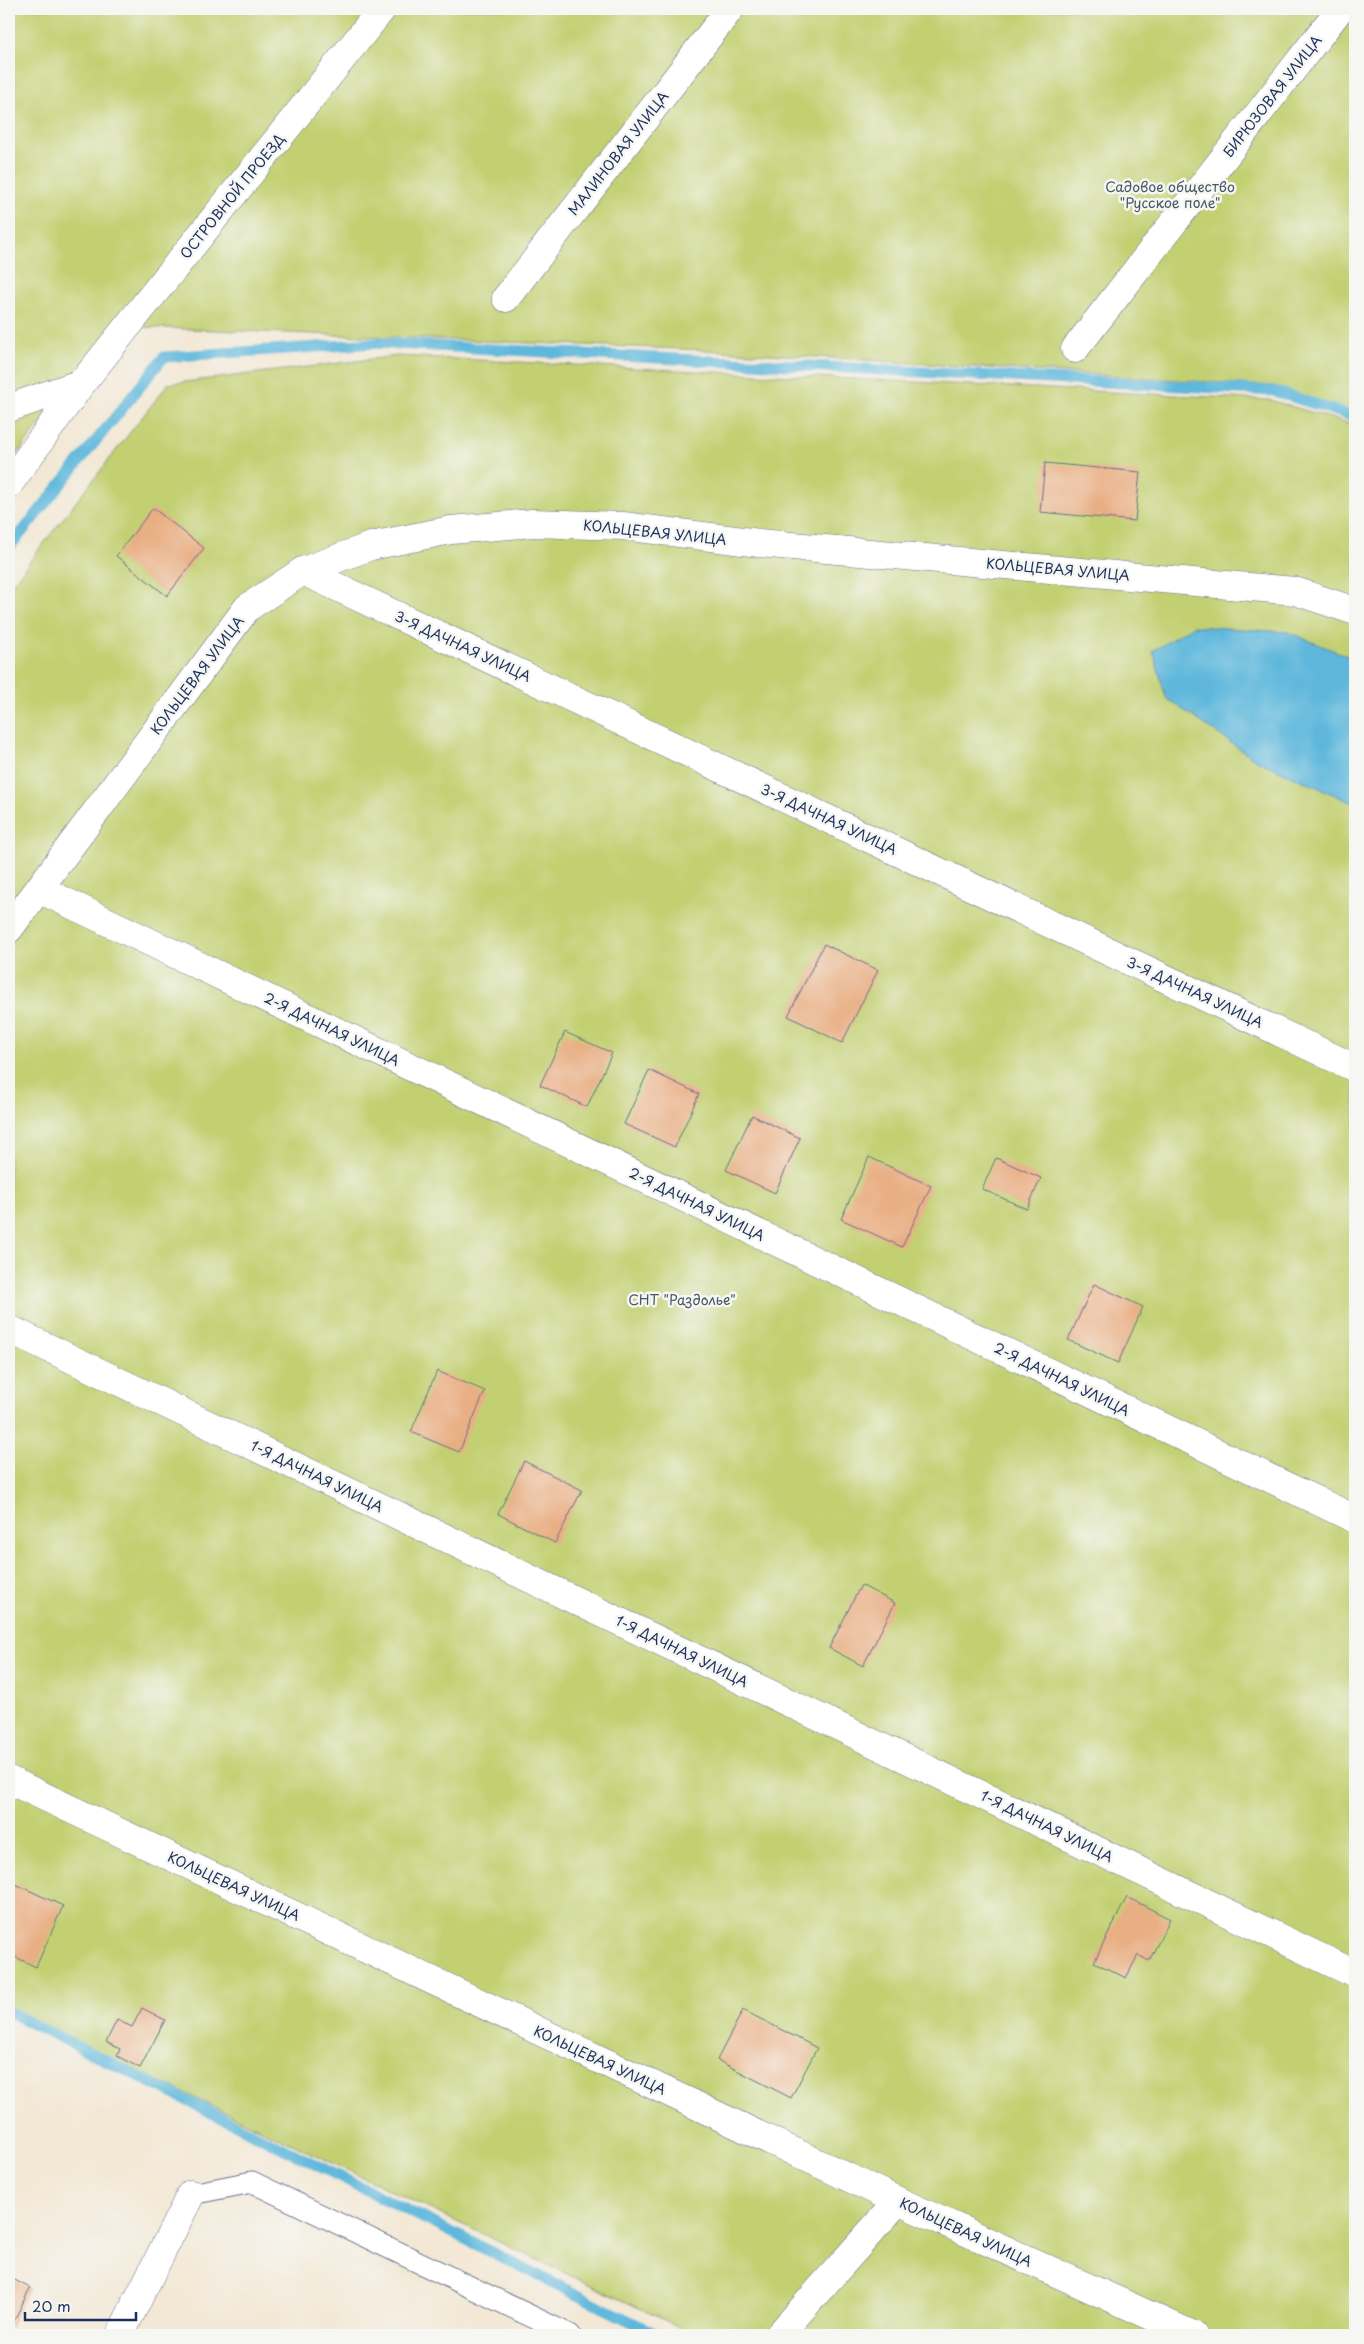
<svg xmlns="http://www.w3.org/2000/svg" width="1364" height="2344" viewBox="0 0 1364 2344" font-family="'Playpen Sans',sans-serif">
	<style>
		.green { fill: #c3d072; stroke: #6f8068 }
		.water { fill: #5fb8dc; stroke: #3d749d }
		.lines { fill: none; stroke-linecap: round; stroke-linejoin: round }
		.stream { stroke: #5fb8dc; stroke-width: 11 }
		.building { fill: #e9af84 }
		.service-casing { stroke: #677088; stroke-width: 23 }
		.minor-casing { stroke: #677088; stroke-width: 29 }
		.service { stroke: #fff; stroke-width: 21 }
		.minor { stroke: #fff; stroke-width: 28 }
		.labels { text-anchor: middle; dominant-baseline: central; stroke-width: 5; stroke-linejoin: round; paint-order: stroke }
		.street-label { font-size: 14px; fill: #1b2f5e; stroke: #f6f6f2 }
		.park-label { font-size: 14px; fill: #455763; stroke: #f6f6f2 }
	</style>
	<rect width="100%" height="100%" fill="#f6f6f2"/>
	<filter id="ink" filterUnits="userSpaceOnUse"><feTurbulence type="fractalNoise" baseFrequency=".02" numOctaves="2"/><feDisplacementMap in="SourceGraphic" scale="10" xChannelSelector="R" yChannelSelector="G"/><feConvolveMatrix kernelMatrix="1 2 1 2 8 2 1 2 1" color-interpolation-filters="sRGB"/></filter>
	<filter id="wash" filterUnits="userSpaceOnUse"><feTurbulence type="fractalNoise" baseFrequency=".0096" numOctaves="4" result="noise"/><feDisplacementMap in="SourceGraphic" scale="20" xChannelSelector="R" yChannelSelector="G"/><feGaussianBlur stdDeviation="1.12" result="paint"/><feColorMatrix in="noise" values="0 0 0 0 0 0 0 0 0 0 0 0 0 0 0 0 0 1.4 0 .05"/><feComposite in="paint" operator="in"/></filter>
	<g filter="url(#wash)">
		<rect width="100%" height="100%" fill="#f3e8d5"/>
		<g class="green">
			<polygon points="9,9 1355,9 1355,413 1274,386 706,350 115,326 9,465"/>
			<polygon points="397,356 1270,400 1355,425 1355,2335 696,2335 9,2010 9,588 168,384"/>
		</g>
		<polygon class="water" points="1193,626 1288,632 1355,659 1355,804 1256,760 1166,698 1153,651"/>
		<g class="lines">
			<g class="stream">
				<polyline points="9,548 164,357 377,343 1274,391 1355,417"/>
				<polyline points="9,2012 658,2335"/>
			</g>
		</g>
		<g id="blocks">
			<g class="building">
				<polygon points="1045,463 1140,472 1135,521 1040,512"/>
				<polygon points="153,508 204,548 167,596 116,556"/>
				<polygon points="824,944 878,970 842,1043 788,1016"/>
				<polygon points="565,1032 612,1053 587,1107 540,1085"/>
				<polygon points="649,1070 699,1094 675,1147 624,1124"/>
				<polygon points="752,1115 800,1138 775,1193 726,1170"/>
				<polygon points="869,1157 931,1186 902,1247 841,1219"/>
				<polygon points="996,1158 1041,1178 1027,1209 982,1189"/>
				<polygon points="1094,1284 1143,1307 1118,1363 1068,1340"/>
				<polygon points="437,1371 485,1391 459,1452 411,1432"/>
				<polygon points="524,1461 582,1490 555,1543 498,1514"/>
				<polygon points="861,1585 895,1603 863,1666 829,1648"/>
				<polygon points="9,1881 63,1906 36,1967 9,1954"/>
				<polygon points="1127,1897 1170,1919 1149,1961 1138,1955 1126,1978 1094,1962"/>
				<polygon points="142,2008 165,2020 140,2068 117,2056 120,2049 106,2042 117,2020 132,2027"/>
				<polygon points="743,2010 817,2048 791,2098 717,2060"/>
				<polygon points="9,2277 30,2288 9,2331"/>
			</g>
		</g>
	</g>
	<g filter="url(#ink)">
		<use href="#blocks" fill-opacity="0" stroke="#677088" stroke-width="1"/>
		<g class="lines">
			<g class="service-casing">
				<polyline id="service" points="191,2194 252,2182 570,2335"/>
			</g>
			<g class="minor-casing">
				<g id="minor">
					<polyline points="506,298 730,9"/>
					<polyline points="1075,349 1340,9"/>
					<polyline points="9,408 82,383"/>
					<polyline points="9,484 82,383 382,9"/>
					<polyline points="303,571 1355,1068"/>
					<polyline points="39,889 1355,1519"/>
					<polyline points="9,929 247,608 303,571 371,546 451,530 533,523 623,526 759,543 1295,591 1355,611"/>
					<polyline points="9,1329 1355,1974"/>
					<polyline points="9,1780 898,2201 1193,2335"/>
					<polyline points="120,2335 191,2194"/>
					<polyline points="779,2335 898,2201"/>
				</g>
			</g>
			<use href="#service" class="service"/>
			<use href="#minor" class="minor"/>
		</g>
	</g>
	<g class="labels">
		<g class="street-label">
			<text transform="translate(1272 96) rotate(-52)">БИРЮЗОВАЯ УЛИЦА</text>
			<text transform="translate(618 153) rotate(-52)">МАЛИНОВАЯ УЛИЦА</text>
			<text transform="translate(232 196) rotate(-51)">ОСТРОВНОЙ ПРОЕЗД</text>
			<text transform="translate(655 532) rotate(6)">КОЛЬЦЕВАЯ УЛИЦА</text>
			<text transform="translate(1058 569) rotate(5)">КОЛЬЦЕВАЯ УЛИЦА</text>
			<text transform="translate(463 646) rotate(25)">3-Я ДАЧНАЯ УЛИЦА</text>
			<text transform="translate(197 675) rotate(-53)">КОЛЬЦЕВАЯ УЛИЦА</text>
			<text transform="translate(829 819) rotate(25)">3-Я ДАЧНАЯ УЛИЦА</text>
			<text transform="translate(1195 992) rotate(25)">3-Я ДАЧНАЯ УЛИЦА</text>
			<text transform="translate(332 1029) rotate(26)">2-Я ДАЧНАЯ УЛИЦА</text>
			<text transform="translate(697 1204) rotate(26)">2-Я ДАЧНАЯ УЛИЦА</text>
			<text transform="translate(1062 1379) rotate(26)">2-Я ДАЧНАЯ УЛИЦА</text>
			<text transform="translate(317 1476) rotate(26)">1-Я ДАЧНАЯ УЛИЦА</text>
			<text transform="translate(682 1651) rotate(26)">1-Я ДАЧНАЯ УЛИЦА</text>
			<text transform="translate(1047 1826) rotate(26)">1-Я ДАЧНАЯ УЛИЦА</text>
			<text transform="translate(234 1886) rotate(25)">КОЛЬЦЕВАЯ УЛИЦА</text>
			<text transform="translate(600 2060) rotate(25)">КОЛЬЦЕВАЯ УЛИЦА</text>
			<text transform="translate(966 2232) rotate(25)">КОЛЬЦЕВАЯ УЛИЦА</text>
		</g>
		<g class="park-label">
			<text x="1170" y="186">Садовое общество<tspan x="1170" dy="16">"Русское поле"</tspan></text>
			<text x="682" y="1299">СНТ "Раздолье"</text>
		</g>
	</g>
	<rect width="1364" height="2344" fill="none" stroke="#f6f6f2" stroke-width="30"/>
	<path d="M25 2312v8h111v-8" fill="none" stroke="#1b2f5e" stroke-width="2.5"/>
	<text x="32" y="2312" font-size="15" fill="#1b2f5e" stroke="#f6f6f2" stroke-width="4" paint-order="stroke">20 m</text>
</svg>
